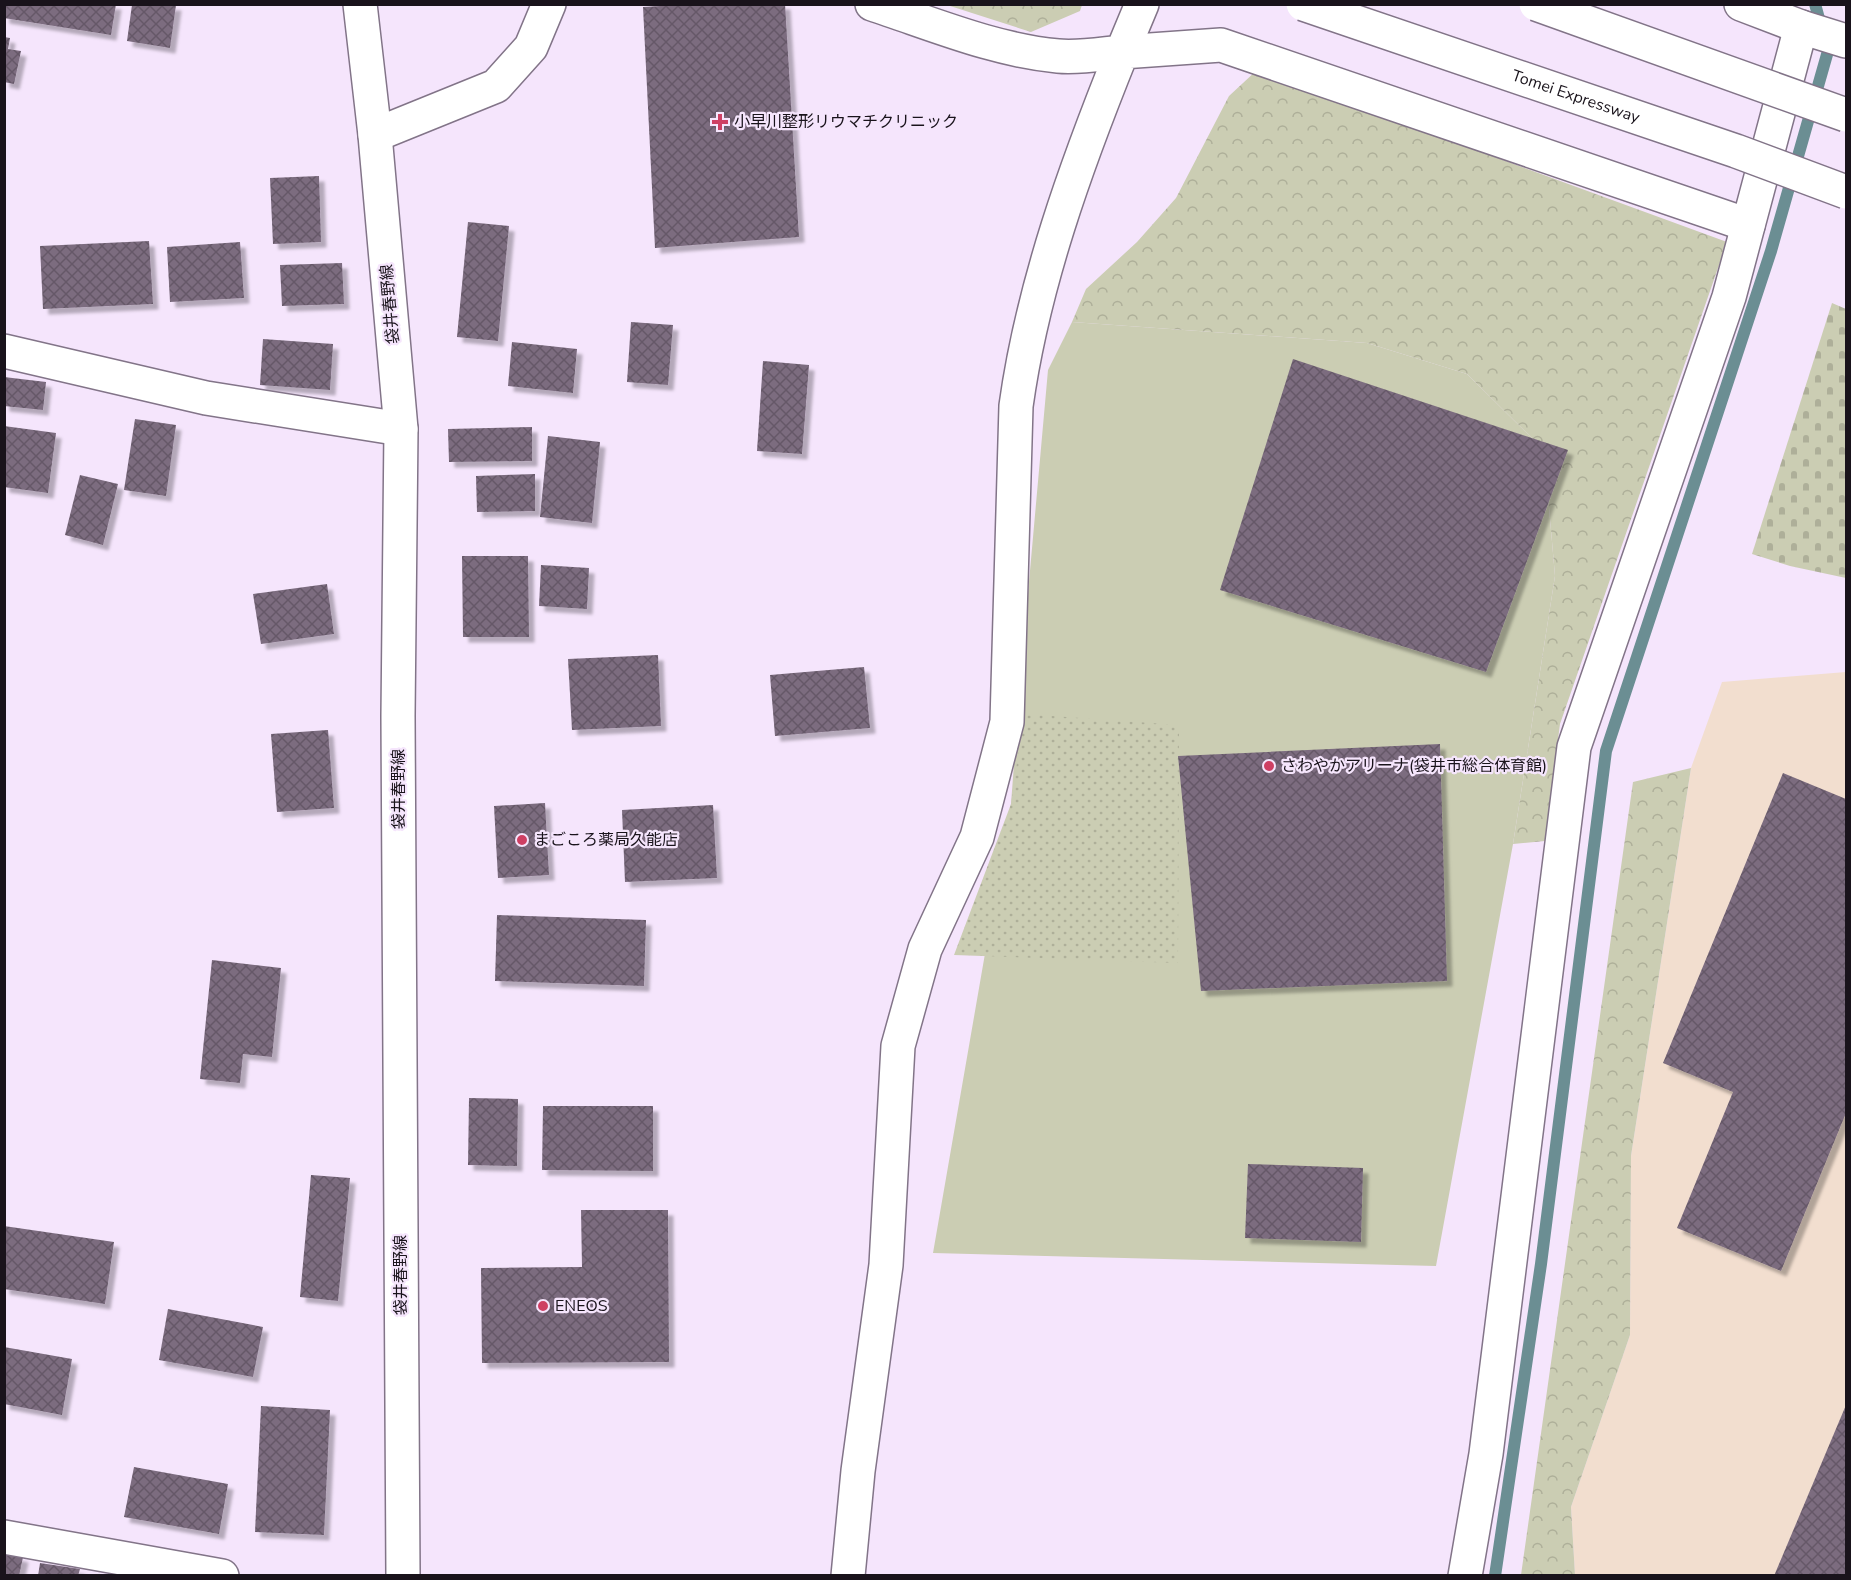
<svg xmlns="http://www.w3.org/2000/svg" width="1851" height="1580" viewBox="0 0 1851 1580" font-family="'Nunito Sans','Noto Sans JP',sans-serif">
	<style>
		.industrial { fill: #f2decf }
		.green { fill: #cbcdb3 }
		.forest { fill: url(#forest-crowns) }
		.cemetery { fill: url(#cemetery-stones) }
		.park { fill: url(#park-dots) }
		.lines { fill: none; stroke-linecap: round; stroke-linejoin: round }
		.stream { stroke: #6b8e93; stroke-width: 12 }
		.building { fill: url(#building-cross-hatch); filter: url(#shadow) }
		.street-casing { stroke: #827488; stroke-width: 36 }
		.secondary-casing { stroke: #827488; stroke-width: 36 }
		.primary-casing { stroke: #827488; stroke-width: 36 }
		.street { stroke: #fff; stroke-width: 33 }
		.secondary { stroke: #fff; stroke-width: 33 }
		.primary { stroke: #fff; stroke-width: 33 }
		.highway-bridge-casing { stroke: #827488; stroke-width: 36; stroke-linecap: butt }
		.highway-bridge { stroke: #fff; stroke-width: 33 }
		.poi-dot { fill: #ce3f63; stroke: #f5e5fc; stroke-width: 2 }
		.labels { text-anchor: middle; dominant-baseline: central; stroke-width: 4.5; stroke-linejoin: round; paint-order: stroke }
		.street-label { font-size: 16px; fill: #19131b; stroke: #f5e5fc }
		.poi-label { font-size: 16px; fill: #19131b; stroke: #f5e5fc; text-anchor: start }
	</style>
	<defs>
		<pattern id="forest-crowns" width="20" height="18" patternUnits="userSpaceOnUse" patternTransform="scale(1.5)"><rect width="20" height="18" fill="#cbcdb3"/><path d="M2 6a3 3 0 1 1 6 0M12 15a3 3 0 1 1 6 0" fill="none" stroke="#aeaf99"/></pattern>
		<pattern id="cemetery-stones" width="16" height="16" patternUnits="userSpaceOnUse" patternTransform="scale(1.5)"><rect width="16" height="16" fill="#cbcdb3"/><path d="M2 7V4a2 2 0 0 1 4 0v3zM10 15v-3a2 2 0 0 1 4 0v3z" fill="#aeaf99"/></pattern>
		<pattern id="park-dots" width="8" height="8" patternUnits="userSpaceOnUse" patternTransform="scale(1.5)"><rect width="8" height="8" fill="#cbcdb3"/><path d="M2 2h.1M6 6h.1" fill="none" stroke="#aeaf99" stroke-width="1.8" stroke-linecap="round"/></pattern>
		<pattern id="building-cross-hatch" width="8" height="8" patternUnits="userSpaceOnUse" patternTransform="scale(1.5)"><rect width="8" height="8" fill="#7c6c7f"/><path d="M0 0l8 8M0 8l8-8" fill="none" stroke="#655867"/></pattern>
		<filter id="shadow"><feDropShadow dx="5.5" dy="5.5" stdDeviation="1.5" flood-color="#0004"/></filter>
	</defs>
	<rect width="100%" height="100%" fill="#f5e5fc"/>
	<polygon class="industrial" points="1846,672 1846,1575 1575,1575 1571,1507 1630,1335 1631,1156 1691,768 1722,682"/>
	<polygon class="green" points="1072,322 1367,343 1467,374 1544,450 1555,576 1513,844 1436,1266 933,1253 1011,804 1021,671 1048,370"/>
	<g class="forest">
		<polygon points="947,5 1082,5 1080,11 1031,32"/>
		<polygon points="1257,70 1727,242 1560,724 1545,841 1513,844 1555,576 1544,450 1467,374 1367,343 1072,322 1086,289 1137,242 1176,198 1229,96"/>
		<polygon points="1691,768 1631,1156 1630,1335 1571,1507 1575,1575 1521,1575 1633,782"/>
	</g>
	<polygon class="cemetery" points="1832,303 1846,309 1846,578 1790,566 1752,554"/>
	<polygon class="park" points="1024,714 1179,725 1178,963 954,955 1011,804"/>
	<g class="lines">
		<polyline class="stream" points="1495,1576 1541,1264 1606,751 1771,251 1828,51 1815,4"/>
	</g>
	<g class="building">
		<polygon points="4,4 116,4 111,35 4,18"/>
		<polygon points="694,4 785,4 799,237 655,248 643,7"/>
		<polygon points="132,5 176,5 170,48 127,41"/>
		<polygon points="4,37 10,38 8,49 21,51 14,84 4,82"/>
		<polygon points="319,176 321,242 273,244 270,178"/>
		<polygon points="468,222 509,226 498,341 457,337"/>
		<polygon points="149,241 153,304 43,309 40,246"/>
		<polygon points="240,242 244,298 170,302 167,247"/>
		<polygon points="342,263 344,304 282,306 280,265"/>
		<polygon points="631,322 673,325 668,385 627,382"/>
		<polygon points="263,339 333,344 330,390 260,385"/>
		<polygon points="512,342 577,349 573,393 508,386"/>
		<polygon points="1293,359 1568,450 1486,672 1220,590"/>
		<polygon points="763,361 809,365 802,454 757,451"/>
		<polygon points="4,377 46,382 43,410 4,406"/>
		<polygon points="135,419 176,425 166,496 124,490"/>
		<polygon points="4,426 56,433 48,493 4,487"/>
		<polygon points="532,427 532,461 449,462 448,429"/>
		<polygon points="548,436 600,442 592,523 540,517"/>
		<polygon points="535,474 535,511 477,512 476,476"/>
		<polygon points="80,475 118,484 103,545 65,535"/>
		<polygon points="462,556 528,556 529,637 463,637"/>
		<polygon points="541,565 589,568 587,609 539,606"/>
		<polygon points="327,584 334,634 261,644 253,594"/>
		<polygon points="658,655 661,726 572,730 568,659"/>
		<polygon points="864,667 870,728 775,736 770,675"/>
		<polygon points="328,730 334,808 277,812 271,734"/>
		<polygon points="1440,744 1447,981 1201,991 1178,756"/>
		<polygon points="1783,773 1846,799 1846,1113 1781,1271 1677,1228 1733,1092 1663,1063"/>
		<polygon points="545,803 549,875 498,878 494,806"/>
		<polygon points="713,805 717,878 625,882 622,810"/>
		<polygon points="497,915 646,920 644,986 495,981"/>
		<polygon points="212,960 281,968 272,1057 243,1054 240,1083 200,1079"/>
		<polygon points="469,1098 518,1099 517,1166 468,1165"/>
		<polygon points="543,1106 653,1106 653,1171 542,1170"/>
		<polygon points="1248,1164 1363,1168 1361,1242 1245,1238"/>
		<polygon points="311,1175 350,1178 338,1301 300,1297"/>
		<polygon points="581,1210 668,1210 669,1362 482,1363 481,1268 582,1267"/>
		<polygon points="4,1226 114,1242 105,1304 4,1289"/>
		<polygon points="168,1309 263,1327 253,1377 159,1360"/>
		<polygon points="4,1347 72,1359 62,1415 4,1404"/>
		<polygon points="1846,1405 1846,1576 1774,1576"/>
		<polygon points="261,1406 330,1410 324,1535 255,1532"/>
		<polygon points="134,1467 228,1484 219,1534 124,1517"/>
		<polygon points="5,1553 23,1557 19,1576 5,1576"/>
		<polygon points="40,1563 80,1569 78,1576 38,1576"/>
	</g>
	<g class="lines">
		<g class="street-casing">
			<g id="street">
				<path d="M872 4C933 24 994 50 1058 56 1079 58 1101 54 1122 52L1142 4"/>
				<polyline points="4,351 206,398 401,429"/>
				<polyline points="4,1537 222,1576"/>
				<path d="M848 1576 858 1471 886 1265 898 1046 925 949 977 837 1007 722 1016 406C1033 284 1076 166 1122 52L1221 45 1748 225"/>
				<polyline points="1465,1576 1486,1454 1574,747 1729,297 1801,27"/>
			</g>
		</g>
		<g class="secondary-casing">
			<g id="secondary">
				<polyline points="1741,4 1801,27 1846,41"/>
				<polyline points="375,135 496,86 531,47 549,4"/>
			</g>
		</g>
		<g class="primary-casing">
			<polyline id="primary" points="360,4 375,135 401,429 398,716 403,1576"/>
		</g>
		<use href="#street" class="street"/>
		<use href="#secondary" class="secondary"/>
		<use href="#primary" class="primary"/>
		<g class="highway-bridge-casing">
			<g id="highway-bridge">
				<path id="s1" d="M1303 4 1736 151 1846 192"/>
				<polyline points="1536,4 1846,115"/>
			</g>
		</g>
		<use href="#highway-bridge" class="highway-bridge"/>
	</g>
	<g class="poi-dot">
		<path d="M717 113h6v6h6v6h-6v6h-6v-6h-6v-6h6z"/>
		<circle cx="1269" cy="766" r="6"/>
		<circle cx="522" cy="840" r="6"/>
		<circle cx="543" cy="1306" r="6"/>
	</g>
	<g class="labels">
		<g class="street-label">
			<text stroke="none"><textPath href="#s1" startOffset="288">Tomei Expressway</textPath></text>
			<text transform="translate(390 304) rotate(-95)">袋井春野線</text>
			<text transform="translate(399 789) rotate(-90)">袋井春野線</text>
			<text transform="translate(401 1275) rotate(-90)">袋井春野線</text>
		</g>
		<g class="poi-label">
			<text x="734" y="122">小早川整形リウマチクリニック</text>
			<text x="1281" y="766">さわやかアリーナ(袋井市総合体育館)</text>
			<text x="534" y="840">まごころ薬局久能店</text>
			<text x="555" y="1306">ENEOS</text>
		</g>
	</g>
	<rect width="1851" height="1580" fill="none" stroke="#19131b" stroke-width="12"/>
</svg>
